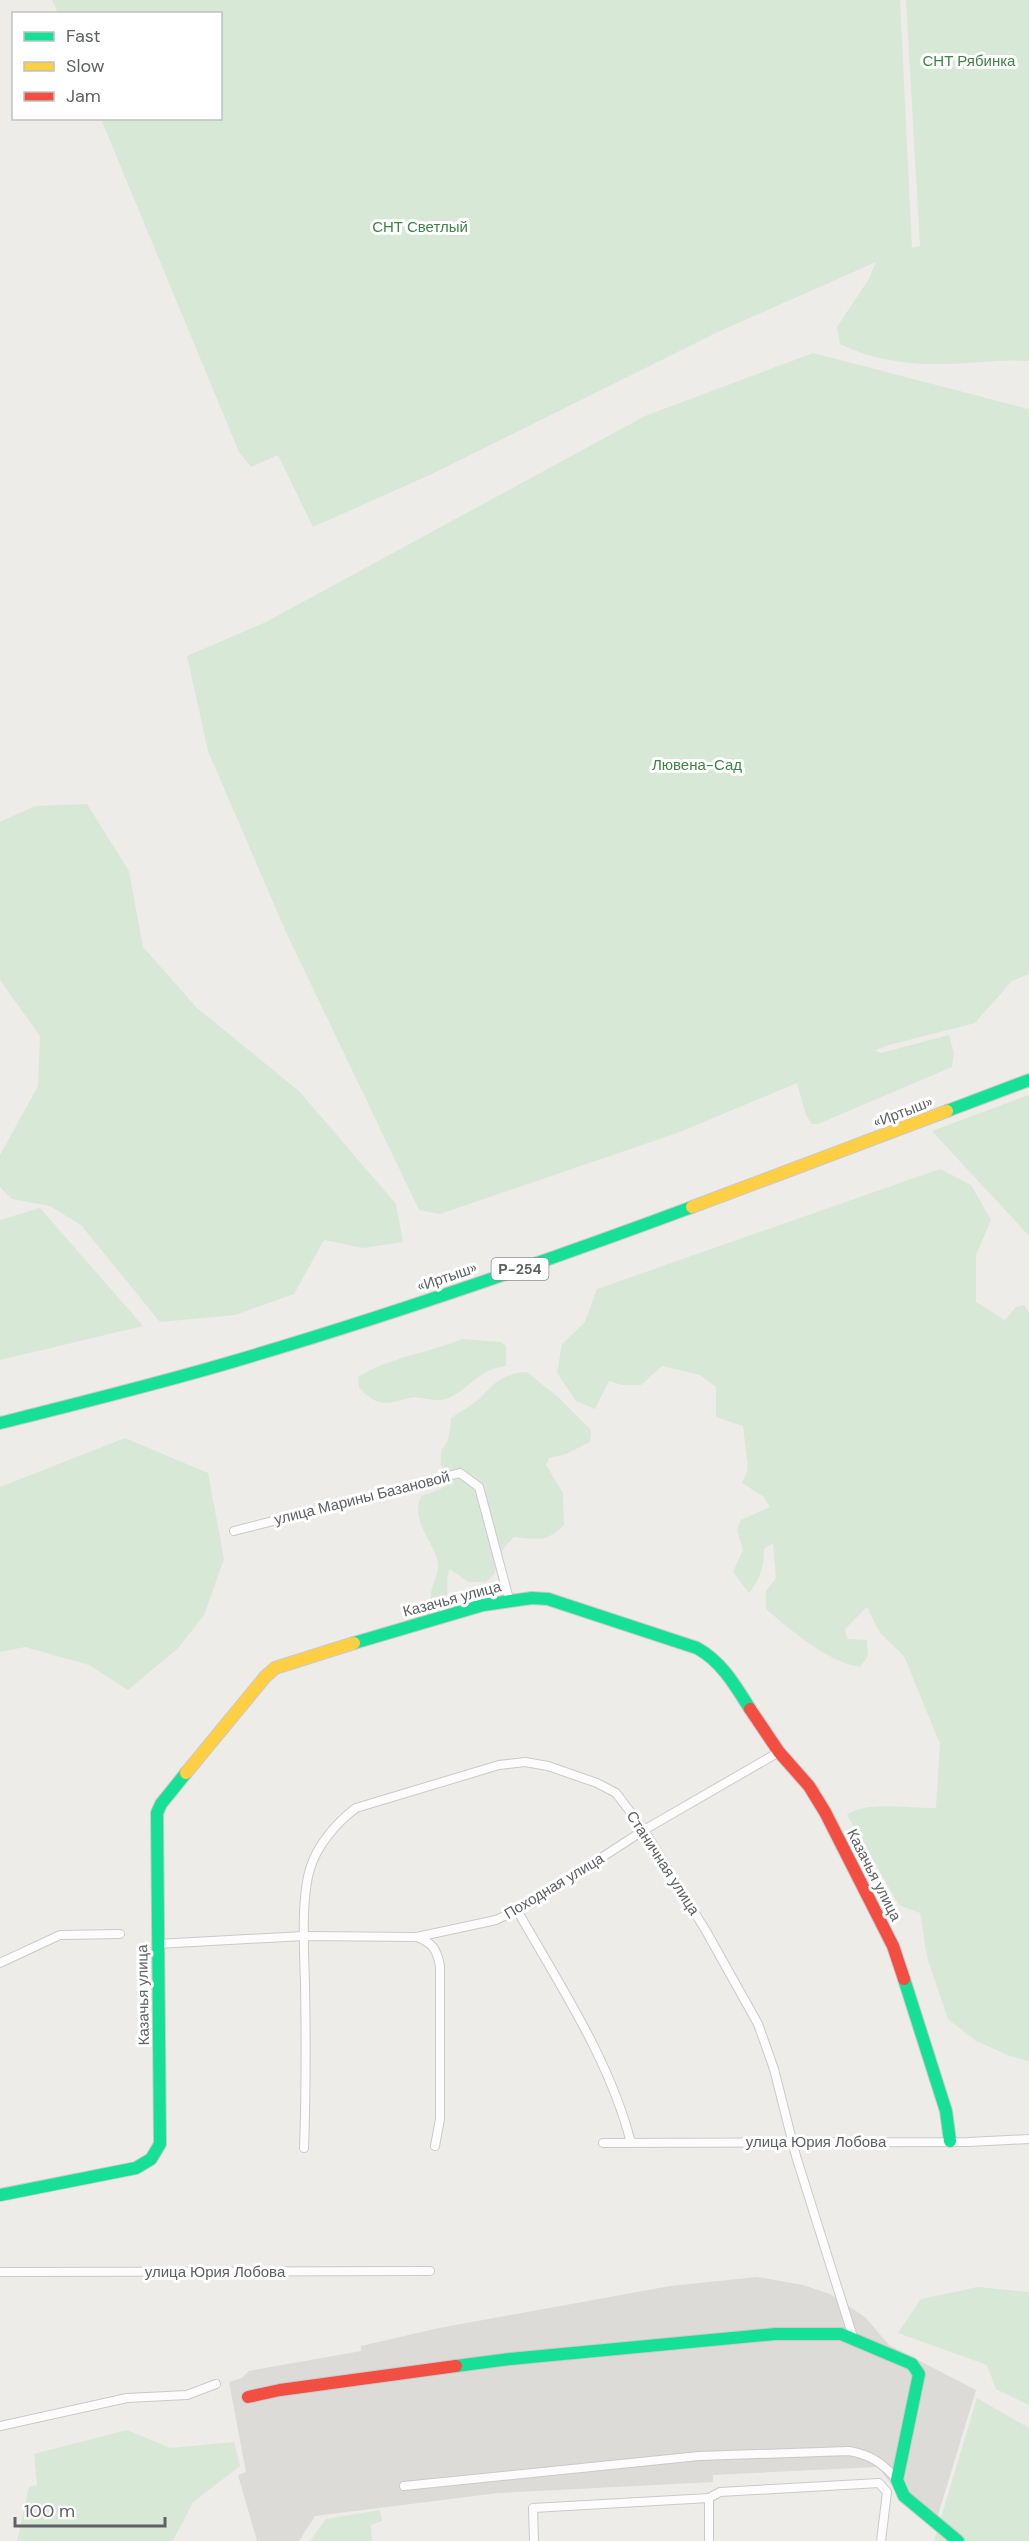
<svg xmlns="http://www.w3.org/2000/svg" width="1029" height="2541" viewBox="0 0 1029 2541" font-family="'DM Sans',sans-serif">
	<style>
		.industrial { fill: #dddbd8 }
		.green { fill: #d7e8d6 }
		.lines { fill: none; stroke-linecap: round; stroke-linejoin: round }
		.street-casing { stroke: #cacaca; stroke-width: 10 }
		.fast-casing { stroke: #cacac9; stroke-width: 14 }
		.slow-casing { stroke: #cacac9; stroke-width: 14 }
		.jam-casing { stroke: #cacac9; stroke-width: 14 }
		.street { stroke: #fcfcfc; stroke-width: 8 }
		.fast { stroke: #16e098; stroke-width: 12 }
		.slow { stroke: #ffcf43; stroke-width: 12 }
		.jam { stroke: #f24e42; stroke-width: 12 }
		.labels { text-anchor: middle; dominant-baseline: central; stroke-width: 6; stroke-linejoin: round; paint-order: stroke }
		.shield { fill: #fff; stroke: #8e9093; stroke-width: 1.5 }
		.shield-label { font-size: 14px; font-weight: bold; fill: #5e6165 }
		.park-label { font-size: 15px; fill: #3e8445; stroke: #fff }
		.street-label { font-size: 15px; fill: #5e6165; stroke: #fff }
	</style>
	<rect width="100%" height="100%" fill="#edece8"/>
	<polygon class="industrial" points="757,2277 803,2285 830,2294 865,2317 889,2345 976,2390 935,2525 902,2498 878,2467 713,2475 713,2482 498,2493 315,2516 299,2541 257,2541 238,2475 246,2472 229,2382 242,2378 249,2371 361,2351 361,2346 439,2328 670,2286"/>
	<g class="green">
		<path d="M52 0H900L912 248 920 246 906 0H1029V361C1002 359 976 363 949 364 910 365 875 361 840 344L837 327 869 279 876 262 720 331 434 473 313 527 278 455 251 467 239 452 101 119 220 118V14L58 13Z"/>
		<polygon points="813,353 1029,409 1029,974 1012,981 975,1023 889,1045 875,1050 881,1053 949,1035 954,1053 952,1067 818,1124 812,1124 806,1115 797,1083 680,1132 440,1214 419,1210 285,930 208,751 187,656 266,622 645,416"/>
		<polygon points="87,804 129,871 143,947 197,1008 300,1092 396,1204 403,1242 363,1248 324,1240 294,1294 235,1315 160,1322 81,1225 50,1206 12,1199 0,1187 0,1155 38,1086 40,1036 0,980 0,822 35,806"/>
		<polygon points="1029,1095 1029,1236 932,1131"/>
		<path d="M940 1169 971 1185 991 1220 976 1255V1302L1005 1320 1016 1307 1024 1305 1029 1313V2061L1010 2056 976 2041 948 2019 927 1957 920 1913 899 1905 847 1815C865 1800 913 1809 936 1808L940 1744 904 1656 880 1633 867 1607 845 1629 847 1639 867 1640 868 1656 860 1667C827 1662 791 1630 766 1609V1591L776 1578 773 1543 764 1549C764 1567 760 1579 749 1593L733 1572 743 1550 737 1530 741 1520 770 1507 763 1496 742 1483 748 1469 743 1426 716 1417V1387L700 1375 662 1366 641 1385H622L609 1381 595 1409 576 1401 557 1373 562 1344 585 1322 597 1289Z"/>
		<polygon points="40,1208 143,1326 0,1360 0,1220"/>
		<path d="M463 1339 501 1342 506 1346V1366C501 1367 494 1368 488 1371 474 1378 461 1394 446 1399 433 1403 421 1395 409 1398 385 1405 378 1407 359 1388L358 1377C390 1357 428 1353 463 1339Z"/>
		<path d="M527 1372 558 1397 591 1430 590 1442 566 1454 549 1458 546 1465 563 1493 564 1525C547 1543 537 1539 514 1537L503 1549 494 1574 486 1582H468L450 1569C444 1578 450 1589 446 1600L436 1604 431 1601C429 1587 439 1577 438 1564 435 1541 410 1524 421 1496 468 1481 438 1483 441 1454 441 1449 445 1446 447 1442 450 1435 450 1426 451 1418 460 1412 471 1406 479 1399 496 1382 501 1374 527 1372Z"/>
		<polygon points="125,1438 208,1473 224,1559 204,1615 178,1648 128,1690 89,1665 25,1647 0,1652 0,1487"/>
		<polygon points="978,2287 1029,2292 1029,2405 996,2389 987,2365 898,2333 921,2299"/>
		<polygon points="977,2398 1029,2428 1029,2541 934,2541"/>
		<polygon points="127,2430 170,2448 234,2442 240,2466 193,2502 173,2541 17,2541 29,2487 37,2485 34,2454"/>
		<polygon points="380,2510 382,2521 371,2525 372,2541 310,2541 326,2519"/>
	</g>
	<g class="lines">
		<g class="street-casing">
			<g id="street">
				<polyline points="234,1531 460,1473 479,1487 509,1599"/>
				<path d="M517 1910C559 1984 610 2060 631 2143"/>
				<path d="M417 1937C433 1943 437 1950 440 1966V2119L435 2146"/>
				<polyline points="157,1944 304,1936 417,1937 496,1920 532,1903 644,1830 779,1752"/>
				<polyline points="0,1963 60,1935 120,1934"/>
				<polyline points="603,2143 968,2142 1029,2139"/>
				<path d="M304 2148C306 2093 306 2038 305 1983 304 1952 301 1898 310 1869 317 1845 337 1822 356 1808L499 1765 525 1762 548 1766 597 1783 616 1793 644 1830 706 1931 758 2024 774 2069 796 2156 853 2337"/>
				<polyline points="0,2272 430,2271"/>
				<polyline points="0,2426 127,2398 187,2395 216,2384"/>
				<path d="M404 2486 699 2456 849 2451C871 2455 883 2463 897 2480"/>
				<polyline points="709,2498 720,2492 879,2483 887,2492 881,2541"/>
				<polyline points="534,2541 533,2508 709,2498 709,2541"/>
			</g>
		</g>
		<g class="fast-casing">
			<g id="fast">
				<polyline points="947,1111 1029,1080"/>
				<path d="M0 1423C76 1404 153 1385 228 1363 385 1317 539 1264 692 1207"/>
				<path d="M354 1643 483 1605 532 1598 548 1599 697 1648C722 1662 735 1685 750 1709"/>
				<polyline points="904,1979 946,2111 950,2141"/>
				<polyline points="0,2195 136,2168 151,2159 160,2144 157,1813 161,1804 186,1773"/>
				<polyline points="456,2366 510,2359 775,2334 841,2334 912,2364 919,2374 897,2480 904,2496 958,2541"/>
			</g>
		</g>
		<g class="slow-casing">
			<g id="slow">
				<polyline points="692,1207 947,1111"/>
				<polyline points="186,1773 265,1677 275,1668 354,1643"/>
			</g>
		</g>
		<g class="jam-casing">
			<g id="jam">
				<polyline points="750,1709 779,1752 809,1786 825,1812 893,1946 904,1979"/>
				<polyline points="248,2397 280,2390 456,2366"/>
			</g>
		</g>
		<use href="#street" class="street"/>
		<use href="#fast" class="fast"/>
		<use href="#slow" class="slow"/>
		<use href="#jam" class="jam"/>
	</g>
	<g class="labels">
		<rect class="shield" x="491.5" y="1258" width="57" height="22" rx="4.5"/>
		<g class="shield-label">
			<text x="520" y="1269">Р-254</text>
		</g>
		<g class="park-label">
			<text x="969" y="61">СНТ Рябинка</text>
			<text x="420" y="227">СНТ Светлый</text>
			<text x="697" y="765">Лювена-Сад</text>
		</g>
		<g class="street-label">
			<text transform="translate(903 1112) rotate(-21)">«Иртыш»</text>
			<text transform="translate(447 1277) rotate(-19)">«Иртыш»</text>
			<text transform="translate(362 1498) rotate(-14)">улица Марины Базановой</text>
			<text transform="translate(452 1599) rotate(-15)">Казачья улица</text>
			<text transform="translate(663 1863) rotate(57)">Станичная улица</text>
			<text transform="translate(874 1875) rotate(63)">Казачья улица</text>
			<text transform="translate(554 1886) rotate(-31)">Походная улица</text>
			<text transform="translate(143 1995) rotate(-91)">Казачья улица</text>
			<text x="816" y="2142">улица Юрия Лобова</text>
			<text x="215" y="2272">улица Юрия Лобова</text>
		</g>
	</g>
	<rect x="12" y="12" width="210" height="108" fill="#ffffff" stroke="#bfc0c1" stroke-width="1.5"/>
	<rect x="24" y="32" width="30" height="9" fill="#16e098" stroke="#bfc0c1" stroke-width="1.5"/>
	<text x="66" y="42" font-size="18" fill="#5e6165">Fast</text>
	<rect x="24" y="62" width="30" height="9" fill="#ffcf43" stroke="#bfc0c1" stroke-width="1.5"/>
	<text x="66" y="72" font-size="18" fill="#5e6165">Slow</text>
	<rect x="24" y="92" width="30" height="9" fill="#f24e42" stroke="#bfc0c1" stroke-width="1.5"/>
	<text x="66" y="102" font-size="18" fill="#5e6165">Jam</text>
	<path d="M15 2517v9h150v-9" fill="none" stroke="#5e6165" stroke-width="3"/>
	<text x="24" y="2517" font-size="18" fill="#5e6165" stroke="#ffffff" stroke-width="4.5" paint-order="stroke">100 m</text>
</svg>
